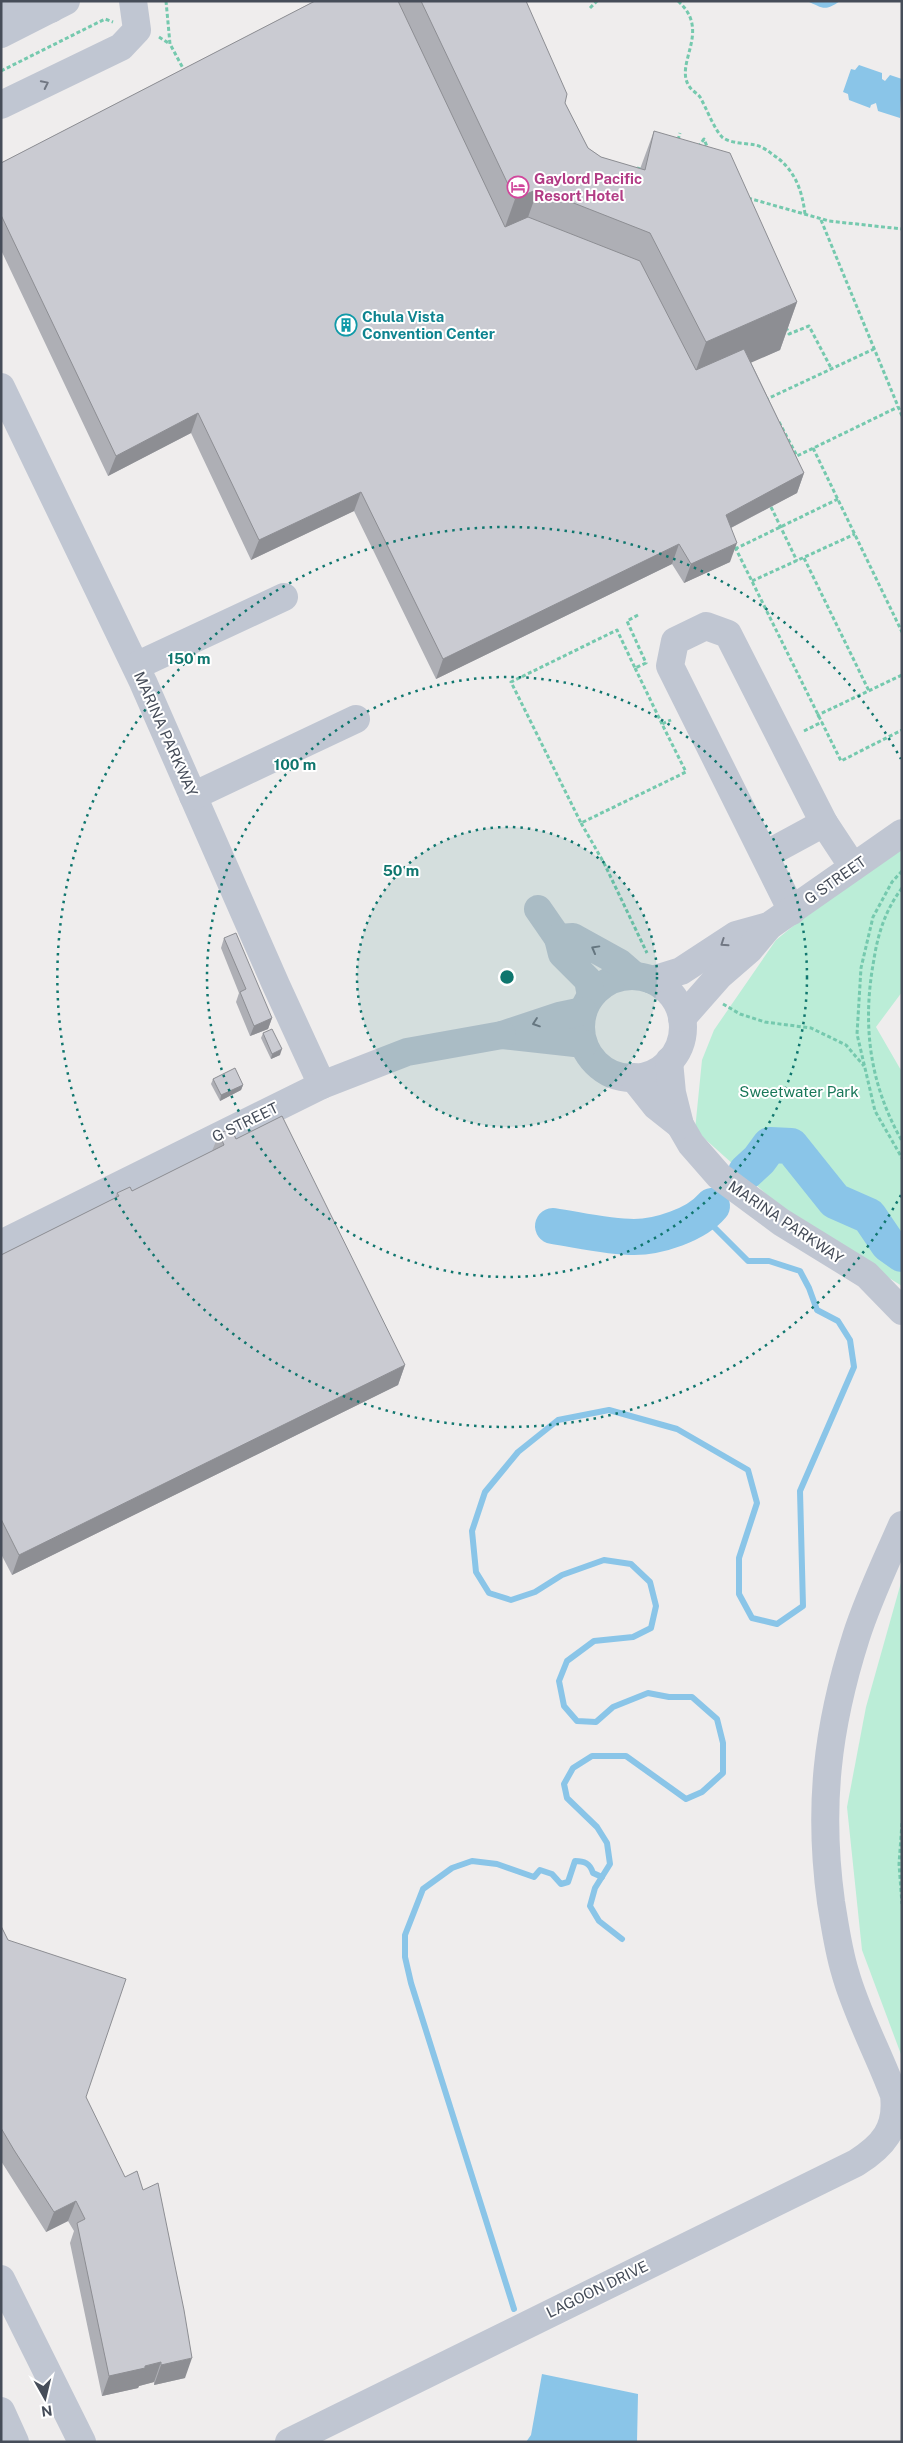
<svg xmlns="http://www.w3.org/2000/svg" width="903" height="2443" viewBox="0 0 903 2443" font-family="'Public Sans',sans-serif">
	<style>
		.green { fill: #bbedd7 }
		.water { fill: #8ac5e8 }
		.lines { fill: none; stroke-linecap: round; stroke-linejoin: round }
		.stream { stroke: #8ac5e8; stroke-width: 6 }
		.river { stroke: #8ac5e8; stroke-width: 36 }
		.path { stroke: #75c9ae; stroke-width: 3; stroke-dasharray: 4 2.5; stroke-linecap: butt }
		.minor { stroke: #c0c6d2; stroke-width: 28 }
		.wall { fill: #aeafb5 }
		.shaded-wall { fill: #8d8e93 }
		.building { fill: #cacbd2; stroke: #8d8e93 }
		.oneway { stroke: #717783 }
		.ring { fill: none; stroke: #0f766e; stroke-width: 2.5; stroke-dasharray: 2.5 5 }
		.labels { text-anchor: middle; dominant-baseline: central; stroke-width: 4; stroke-linejoin: round; paint-order: stroke }
		.hotel-label { font-size: 15px; font-weight: bold; fill: #b23c85; stroke: #fff; text-anchor: start }
		.culture-label { font-size: 15px; font-weight: bold; fill: #0d838f; stroke: #fff; text-anchor: start }
		.street-label { font-size: 15px; fill: #464d59; stroke: #fff }
		.park-label { font-size: 15px; fill: #197859; stroke: #fff }
		.centre { fill: #0f766e; stroke: #fff; stroke-width: 2.5 }
		.ring-label { font-size: 15px; text-anchor: middle; font-weight: bold; fill: #0f766e; stroke: #fff; stroke-width: 4; stroke-linejoin: round; paint-order: stroke }
	</style>
	<rect width="100%" height="100%" fill="#efeded"/>
	<g class="green">
		<polygon points="902,842 902,992 876,1027 902,1072 902,1286 794,1219 695,1130 702,1060 714,1030 776,940 871,863"/>
		<polygon points="902,1579 902,2057 862,1950 847,1807 866,1707"/>
	</g>
	<g class="water">
		<path d="M807 1H840C824 12 823 8 807 1Z"/>
		<polygon points="859,65 882,73 882,79 885,81 890,75 902,79 900,118 878,111 876,103 871,105 870,108 849,100 848,94 843,92 851,69 855,70"/>
		<polygon points="542,2374 638,2394 637,2442 526,2442 531,2435"/>
	</g>
	<g class="lines">
		<g class="stream">
			<polyline points="622,1939 599,1921 590,1906 595,1888 610,1864 607,1843 597,1827 567,1798 564,1784 573,1768 592,1756 626,1756 686,1799 702,1792 723,1773 723,1743 717,1719 692,1697 669,1697 648,1693 613,1707 596,1722 577,1721 564,1706 559,1681 567,1661 594,1641 633,1637 651,1628 656,1606 650,1582 631,1564 604,1560 562,1575 535,1592 511,1600 489,1593 476,1572 472,1531 485,1492 518,1452 558,1420 609,1410 677,1429 748,1470 757,1503 739,1558 739,1594 752,1618 777,1624 803,1606 800,1491 854,1367 850,1340 838,1321 817,1310 809,1288 800,1271 769,1261 748,1261 703,1216"/>
			<path d="M514 2309 411 1983 405 1957V1935L423 1889 452 1868 472 1861 497 1864 534 1877 540 1870 552 1874 561 1884 568 1882 575 1861C584 1861 590 1863 593 1873L602 1877"/>
		</g>
		<g class="river">
			<polyline points="746,1172 759,1160 770,1145 791,1146 835,1201 869,1216 888,1244 902,1254"/>
			<path d="M553 1226C579 1230 608 1237 634 1237 658 1237 696 1225 712 1206"/>
		</g>
		<g class="path">
			<polyline points="166,1 170,44 185,72"/>
			<path d="M678 1C712 31 674 63 689 86 692 91 697 93 700 97 706 107 714 129 722 137 731 144 746 143 755 145 761 146 767 150 772 154 794 168 802 189 805 214"/>
			<polyline points="590,8 597,1"/>
			<polyline points="159,37 170,44"/>
			<polyline points="1,71 105,19 113,22"/>
			<polyline points="678,140 680,133"/>
			<polyline points="698,147 704,139 708,149"/>
			<polyline points="637,168 644,170"/>
			<polyline points="748,198 829,221 902,229"/>
			<polyline points="821,220 902,416"/>
			<polyline points="786,327 789,334 809,326 831,368"/>
			<polyline points="768,401 767,399 874,349"/>
			<polyline points="779,422 797,456 898,407"/>
			<polyline points="813,448 902,632"/>
			<polyline points="771,507 797,561"/>
			<polyline points="735,547 841,761 902,730"/>
			<polyline points="735,549 838,499"/>
			<polyline points="804,558 869,691"/>
			<polyline points="752,581 855,534"/>
			<polyline points="638,615 627,621 646,663 635,668 617,630 511,682 581,823 686,772 662,724 671,720"/>
			<polyline points="635,668 662,724"/>
			<polyline points="819,717 818,715 902,675"/>
			<polyline points="804,731 822,722"/>
			<polyline points="581,823 604,863 647,953"/>
			<polyline points="902,871 892,882 873,917 861,968 857,1034 875,1111 902,1158"/>
			<path d="M902 888C886 909 878 933 874 959 862 1024 869 1083 902 1141"/>
			<polyline points="723,1004 740,1014 765,1022 811,1028 846,1045 864,1066"/>
			<polyline points="902,1823 899,1864 902,1904"/>
		</g>
		<g class="minor">
			<polyline points="1,5 17,4 51,9"/>
			<polyline points="1,34 66,1"/>
			<polyline points="1,105 121,47 137,30 133,1"/>
			<polyline points="1,387 143,682 276,985 322,1085"/>
			<polyline points="136,666 284,597"/>
			<polyline points="193,796 356,719"/>
			<polyline points="765,855 824,823"/>
			<polyline points="538,909 558,938"/>
			<polyline points="792,911 670,666 675,641 706,626 728,634 824,823 853,867"/>
			<circle cx="632" cy="1027" r="51"/>
			<polyline points="652,980 681,971 736,935 769,926"/>
			<polyline points="591,996 588,980 562,954 558,938 573,937 620,963 635,976"/>
			<polyline points="583,1011 559,1016 502,1035 584,1044"/>
			<polyline points="682,1018 719,976 749,950 769,926 902,833"/>
			<polyline points="669,1061 672,1093 680,1125 691,1144 719,1176 781,1222 867,1275 902,1311"/>
			<polyline points="633,1077 656,1106 680,1125"/>
			<polyline points="1,1244 322,1085 407,1052 502,1035"/>
			<polyline points="1,2279 82,2442"/>
			<polyline points="1,2411 15,2442"/>
			<path d="M289 2442 856 2163C883 2146 898 2129 894 2095 879 2054 857 2015 845 1972 838 1949 835 1926 831 1902 818 1807 827 1728 856 1637 868 1599 886 1562 902 1525"/>
		</g>
	</g>
	<g class="wall">
		<polygon points="315,1 526,1 565,103 588,148 601,157 640,169 654,131 797,302 780,350 751,362 804,473 797,493 731,528 730,562 684,583 672,564 436,679 354,511 251,560 191,433 108,476 1,250 1,163"/>
		<polygon points="224,938 272,1018 268,1029 250,1036 236,1002 239,993 221,948"/>
		<polygon points="263,1033 280,1055 271,1059 261,1038"/>
		<polygon points="213,1079 243,1085 241,1090 220,1101 211,1084"/>
		<polygon points="219,1134 236,1139 405,1365 398,1385 12,1575 1,1554 1,1255 115,1198 117,1193 132,1191 212,1151"/>
		<polygon points="1,1926 86,2097 185,2378 154,2385 154,2382 139,2386 138,2388 102,2396 70,2243 74,2231 68,2221 46,2232 1,2161"/>
	</g>
	<g class="shaded-wall">
		<polygon points="538,189 521,237 498,247 515,199"/>
		<polygon points="797,302 780,350 689,390 706,342"/>
		<polygon points="198,413 191,433 108,476 116,456"/>
		<polygon points="804,473 797,493 719,534 726,515"/>
		<polygon points="361,492 354,511 251,560 259,540"/>
		<polygon points="737,543 730,562 684,583 691,564"/>
		<polygon points="679,544 672,564 436,679 443,659"/>
		<polygon points="272,1018 268,1029 250,1036 254,1026"/>
		<polygon points="282,1049 280,1055 271,1059 272,1054"/>
		<polygon points="243,1085 241,1090 220,1101 221,1095"/>
		<polygon points="405,1365 398,1385 12,1575 19,1555"/>
		<polygon points="76,2201 68,2221 46,2232 54,2212"/>
		<polygon points="192,2358 185,2378 154,2385 161,2365"/>
		<polygon points="161,2362 154,2382 139,2386 138,2388 102,2396 109,2376"/>
	</g>
	<g class="building">
		<polygon points="315,1 398,1 505,227 528,217 640,261 696,370 744,349 804,473 726,515 737,543 691,564 679,544 443,659 361,492 259,540 198,413 116,456 1,215 1,163"/>
		<polygon points="421,1 526,1 567,94 565,103 588,148 601,157 645,170 654,131 730,153 797,302 706,342 650,233 538,189 515,199"/>
		<polygon points="236,933 272,1018 254,1026 240,992 246,989 224,938"/>
		<polygon points="272,1029 282,1049 272,1054 263,1033"/>
		<polygon points="235,1068 243,1085 221,1095 213,1079"/>
		<polygon points="282,1116 405,1365 19,1555 1,1519 1,1255 119,1196 117,1193 130,1187 132,1191 224,1145 219,1134 231,1128 236,1139"/>
		<polygon points="1,1926 8,1940 126,1979 86,2097 125,2177 137,2171 143,2190 158,2183 184,2310 192,2358 161,2365 161,2362 145,2366 145,2368 109,2376 77,2223 85,2219 76,2201 54,2212 14,2150 1,2128"/>
	</g>
	<defs><path id="oneway-chevron" d="M-2-3.5L2.5 0L-2 3.5" fill="none" stroke-width="1.6" stroke-linecap="round" stroke-linejoin="round" transform="scale(1.25)"/></defs>
	<g class="oneway">
		<use href="#oneway-chevron" transform="translate(45 84) rotate(-26)"/>
		<use href="#oneway-chevron" transform="translate(724 943) rotate(146)"/>
		<use href="#oneway-chevron" transform="translate(595 949) rotate(-151)"/>
		<use href="#oneway-chevron" transform="translate(536 1023) rotate(161)"/>
	</g>
	<circle cx="507" cy="977" r="150" fill="#0f766e" fill-opacity=".12"/>
	<g class="ring">
		<circle cx="507" cy="977" r="150"/>
		<circle cx="507" cy="977" r="300"/>
		<path d="M901 1195A450 450 0 1 1 901 759"/>
	</g>
	<defs>
		<g id="hotel-ring" transform="scale(1.125)"><circle r="9.5" fill="#fff" stroke="#d1479c" stroke-width="1.5"/><path d="M-6-4.5h1.5V1H6V5H4.5V3h-9V5H-6ZM-4 0a1.8 1.8 0 1 1 3.6 0ZM.5 0V-2.5h3Q6-2.5 6 0Z" fill="#d1479c"/></g>
		<g id="building-ring" transform="scale(1.125)"><circle r="9.5" fill="#fff" stroke="#0f9aa8" stroke-width="1.5"/><path d="M-4-6H4V6H1V3H-1V6H-4ZM-2.5-4.3h1.7v1.8h-1.7ZM.8-4.3h1.7v1.8H.8ZM-2.5-1h1.7V.8h-1.7ZM.8-1h1.7V.8H.8Z" fill="#0f9aa8"/></g>
	</defs>
	<g fill-rule="evenodd">
		<use href="#hotel-ring" x="518" y="187"/>
		<use href="#building-ring" x="346" y="325"/>
	</g>
	<g class="labels">
		<g class="hotel-label">
			<text x="534" y="178">Gaylord Pacific<tspan x="534" dy="17">Resort Hotel</tspan></text>
		</g>
		<g class="culture-label">
			<text x="362" y="316">Chula Vista<tspan x="362" dy="17">Convention Center</tspan></text>
		</g>
		<g class="street-label">
			<text transform="translate(166 734) rotate(66)">MARINA PARKWAY</text>
			<text transform="translate(835 880) rotate(-35)">G STREET</text>
			<text transform="translate(245 1122) rotate(-26)">G STREET</text>
			<text transform="translate(786 1222) rotate(34)">MARINA PARKWAY</text>
			<text transform="translate(597 2289) rotate(-26)">LAGOON DRIVE</text>
		</g>
		<g class="park-label">
			<text x="799" y="1091">Sweetwater Park</text>
		</g>
	</g>
	<circle cx="507" cy="977" r="8" class="centre"/>
	<g class="ring-label">
		<text x="189" y="664">150 m</text>
		<text x="295" y="770">100 m</text>
		<text x="401" y="876">50 m</text>
	</g>
	<rect width="903" height="2443" fill="none" stroke="#464d59" stroke-width="5"/>
	<g transform="translate(45 2398) rotate(172)" stroke="#ffffff" stroke-width="4" paint-order="stroke">
	<path d="M0-4L9 19L0 12L-9 19Z" fill="#464d59"/>
	<text y="-8" font-size="14" font-weight="bold" text-anchor="middle" fill="#464d59">N</text>
	</g>
</svg>
